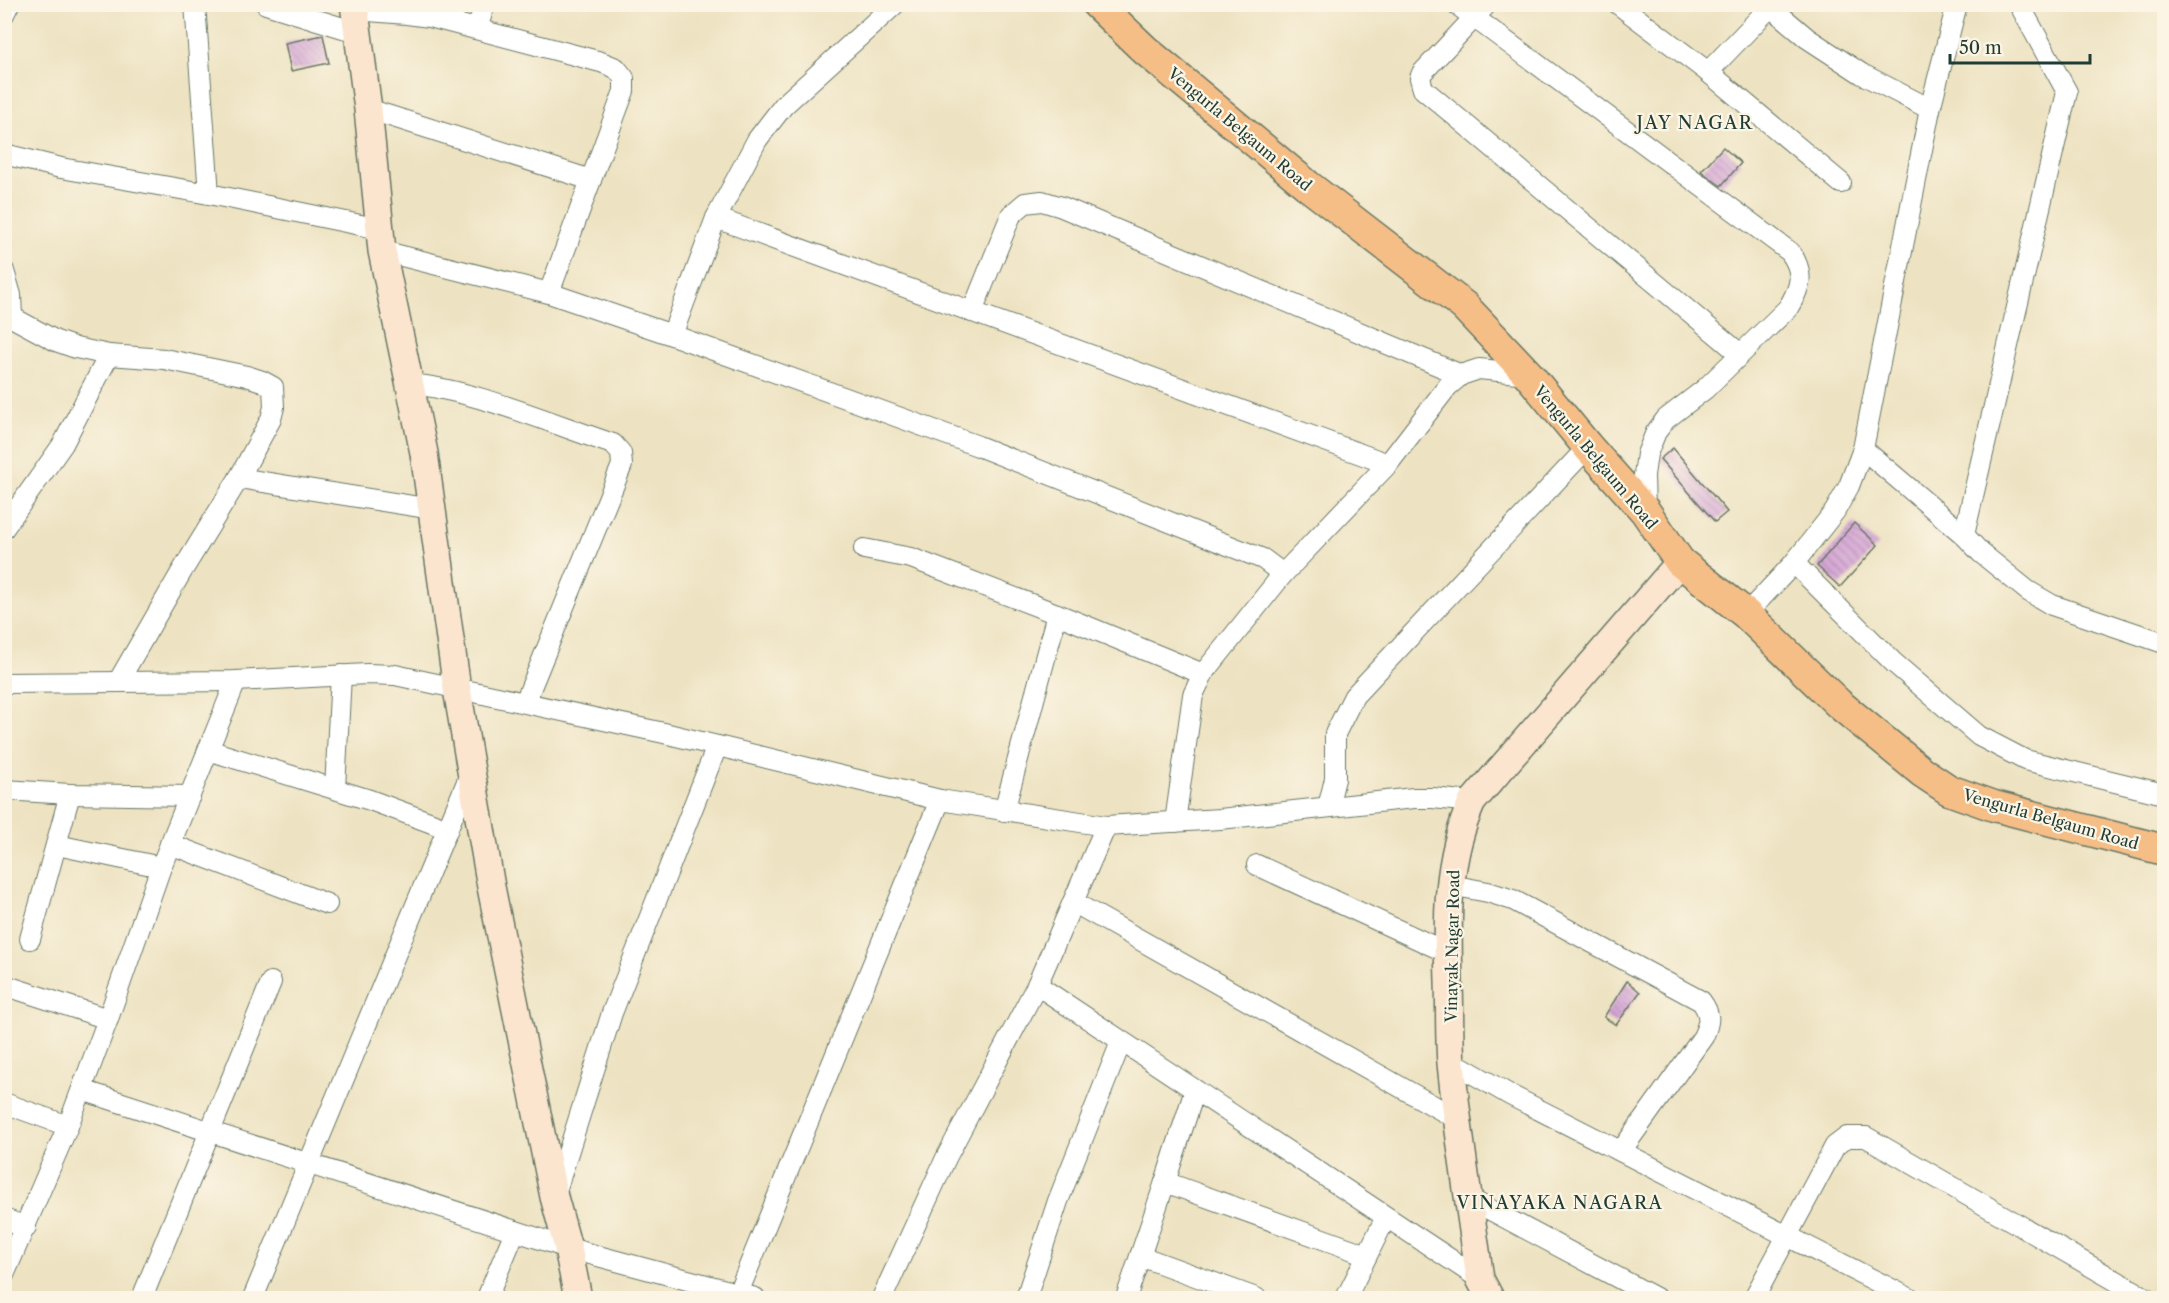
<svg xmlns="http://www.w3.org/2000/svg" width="2169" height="1303" viewBox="0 0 2169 1303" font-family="'Libre Caslon Text',serif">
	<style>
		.building { fill: url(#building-back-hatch) }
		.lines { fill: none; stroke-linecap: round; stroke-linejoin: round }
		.street-casing { stroke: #677765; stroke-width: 22 }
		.secondary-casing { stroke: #677765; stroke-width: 30 }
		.primary-casing { stroke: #677765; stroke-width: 33 }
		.street { stroke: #fff; stroke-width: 20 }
		.secondary { stroke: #fbe5cf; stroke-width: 27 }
		.primary { stroke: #f6be87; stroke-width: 30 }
		.labels { text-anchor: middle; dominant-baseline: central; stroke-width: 4.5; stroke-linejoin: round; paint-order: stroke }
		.street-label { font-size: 16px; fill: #1f3d34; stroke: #fcf5e5 }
		.neighbourhood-label { font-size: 18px; letter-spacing: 1.5px; fill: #1f3d34; stroke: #fcf5e5 }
	</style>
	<defs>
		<pattern id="building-back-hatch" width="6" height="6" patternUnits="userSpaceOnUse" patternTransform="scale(1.5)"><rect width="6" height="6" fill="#d5a5d6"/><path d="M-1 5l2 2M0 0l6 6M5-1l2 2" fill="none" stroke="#ac88ae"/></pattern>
	</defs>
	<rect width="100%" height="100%" fill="#fcf5e5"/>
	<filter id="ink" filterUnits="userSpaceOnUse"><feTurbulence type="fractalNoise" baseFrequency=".0167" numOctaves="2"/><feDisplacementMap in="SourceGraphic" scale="12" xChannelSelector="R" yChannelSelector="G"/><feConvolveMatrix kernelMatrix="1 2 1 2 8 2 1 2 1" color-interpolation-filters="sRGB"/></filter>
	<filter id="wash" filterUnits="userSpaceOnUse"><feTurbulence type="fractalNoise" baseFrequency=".008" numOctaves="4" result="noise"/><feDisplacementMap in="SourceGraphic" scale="24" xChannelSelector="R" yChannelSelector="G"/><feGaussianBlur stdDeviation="1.35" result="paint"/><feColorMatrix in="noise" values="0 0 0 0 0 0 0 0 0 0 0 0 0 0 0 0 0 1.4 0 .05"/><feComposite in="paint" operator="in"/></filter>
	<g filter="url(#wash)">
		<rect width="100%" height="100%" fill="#ede2c1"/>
		<g id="blocks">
			<g class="building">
				<polygon points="323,35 329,63 291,71 285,43"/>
				<polygon points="1723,147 1741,163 1721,186 1701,171"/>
				<polygon points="1673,448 1727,512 1715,522 1660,459"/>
				<polygon points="1854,523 1878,545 1840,587 1817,566"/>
				<polygon points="1627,981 1640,992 1616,1025 1604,1017"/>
			</g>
		</g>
	</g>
	<g filter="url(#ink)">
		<use href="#blocks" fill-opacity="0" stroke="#677765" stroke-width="1.5"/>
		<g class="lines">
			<g class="street-casing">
				<g id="street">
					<polyline points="195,4 209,194"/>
					<polyline points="266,4 359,33"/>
					<path d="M1456 4 1790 252C1805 273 1801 287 1788 308L1705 389 1666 419 1656 432 1647 454 1644 475 1645 511"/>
					<polyline points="1487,4 1422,73 1420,78 1423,89 1739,353"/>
					<polyline points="1618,4 1708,72 1841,183"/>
					<polyline points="355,10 407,14 430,17 601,62 616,68 624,78 624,91 549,293"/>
					<polyline points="4,14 9,4"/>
					<polyline points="477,29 485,4"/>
					<polyline points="1708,72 1773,4"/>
					<polyline points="368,109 591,180"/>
					<polyline points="1930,109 1957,4"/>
					<polyline points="4,154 61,168 209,194 380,229"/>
					<polyline points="716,218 1388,464"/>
					<polyline points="382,251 549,293 672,335 978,446 1263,559 1283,574"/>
					<polyline points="4,271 11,295 12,316"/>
					<polyline points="972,312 1011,215 1025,203 1042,201 1062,207 1461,375"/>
					<polyline points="4,313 56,341 76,348 109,355 164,359 247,376 262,381 273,387 274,407 271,419 239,478 182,571 118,682"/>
					<polyline points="672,335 716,218 757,140 784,105 895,4"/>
					<path d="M410 384C475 390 550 423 613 444L621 453 622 465 525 702"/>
					<polyline points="1863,449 1964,535 1981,553 2028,591 2052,605 2164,643"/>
					<polyline points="239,478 432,509"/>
					<polyline points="4,528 63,444 109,355"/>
					<polyline points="1964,535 2067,92 2019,4"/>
					<polyline points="864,549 911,558 1057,614 1203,674"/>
					<polyline points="1794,563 1893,662 1979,736 2025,760 2164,794"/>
					<polyline points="1746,614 1794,563 1835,511 1849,486 1863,449 1930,109 1862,74 1807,38 1767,4"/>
					<polyline points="4,683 236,681 367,674 395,675 664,733 940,800 1106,826 1220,819 1414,798 1433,798 1472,802"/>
					<polyline points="208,750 370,800 448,829"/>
					<polyline points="335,789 341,675"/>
					<polyline points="4,790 70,794 190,796"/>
					<polyline points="1328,807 1335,779 1335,734 1354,696 1588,447"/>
					<polyline points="1004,811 1057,614"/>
					<polyline points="1175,822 1193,695 1203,674 1283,574 1388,464 1448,386 1461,375 1479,369 1528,374"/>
					<polyline points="170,844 327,904"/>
					<polyline points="57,845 161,867"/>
					<polyline points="1257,865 1448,953"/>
					<path d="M1450 885 1488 892 1513 900 1701 1001C1711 1014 1710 1022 1703 1037L1621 1151"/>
					<polyline points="1073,902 1457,1119"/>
					<polyline points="30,939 70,794"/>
					<polyline points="4,985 108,1019"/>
					<polyline points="1037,985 1480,1279"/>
					<polyline points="1451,1061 1510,1095 1909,1298"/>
					<polyline points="82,1090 568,1248 755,1298"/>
					<polyline points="4,1103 68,1126"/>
					<polyline points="1165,1182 1195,1090"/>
					<polyline points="555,1194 612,1013 717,746"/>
					<polyline points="1468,1198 1656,1298"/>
					<polyline points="4,1219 26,1227"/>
					<polyline points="1140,1256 1256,1298"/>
					<polyline points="4,1275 68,1126 108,1019 161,867 236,681"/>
					<polyline points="142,1298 271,982"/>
					<polyline points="253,1298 471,772"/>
					<polyline points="487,1298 515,1231"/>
					<polyline points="736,1298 940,800"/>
					<polyline points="882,1298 946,1158 1037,985 1106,826"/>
					<polyline points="1026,1298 1058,1201 1121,1042"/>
					<polyline points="1126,1298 1165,1182 1367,1255"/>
					<polyline points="1346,1298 1386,1217"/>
					<polyline points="1754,1298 1835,1146 1847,1137 1866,1137 2146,1298"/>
				</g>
			</g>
			<g class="secondary-casing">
				<g id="secondary">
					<polyline points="354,4 368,109 382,251 424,453 457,689 491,887 554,1197 568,1248 578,1298"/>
					<path d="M1490 1298 1480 1279C1470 1207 1458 1135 1451 1063 1449 1036 1450 1008 1449 981 1447 920 1446 859 1472 802L1680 562"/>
				</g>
			</g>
			<g class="primary-casing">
				<polyline id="primary" points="1097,4 1145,50 1307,185 1464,306 1528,374 1588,447 1645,511 1680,562 1746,614 1839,704 1922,772 1949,790 1994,806 2164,850"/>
			</g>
			<use href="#street" class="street"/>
			<use href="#secondary" class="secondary"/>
			<use href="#primary" class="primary"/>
		</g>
	</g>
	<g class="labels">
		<g class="street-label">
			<text transform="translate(1240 129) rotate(40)">Vengurla Belgaum Road</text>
			<text transform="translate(1596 457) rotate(50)">Vengurla Belgaum Road</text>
			<text transform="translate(2051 819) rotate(16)">Vengurla Belgaum Road</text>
			<text transform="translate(1452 946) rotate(-89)">Vinayak Nagar Road</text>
		</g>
		<g class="neighbourhood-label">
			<text x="1695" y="123">JAY NAGAR</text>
			<text x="1560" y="1203">VINAYAKA NAGARA</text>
		</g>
	</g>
	<rect width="2169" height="1303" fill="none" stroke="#fcf5e5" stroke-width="24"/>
	<path d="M1950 54v9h140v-9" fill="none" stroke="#1f3d34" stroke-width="3"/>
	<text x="1959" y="54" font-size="18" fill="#1f3d34" stroke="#fcf5e5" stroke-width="4.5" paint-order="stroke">50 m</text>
</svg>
